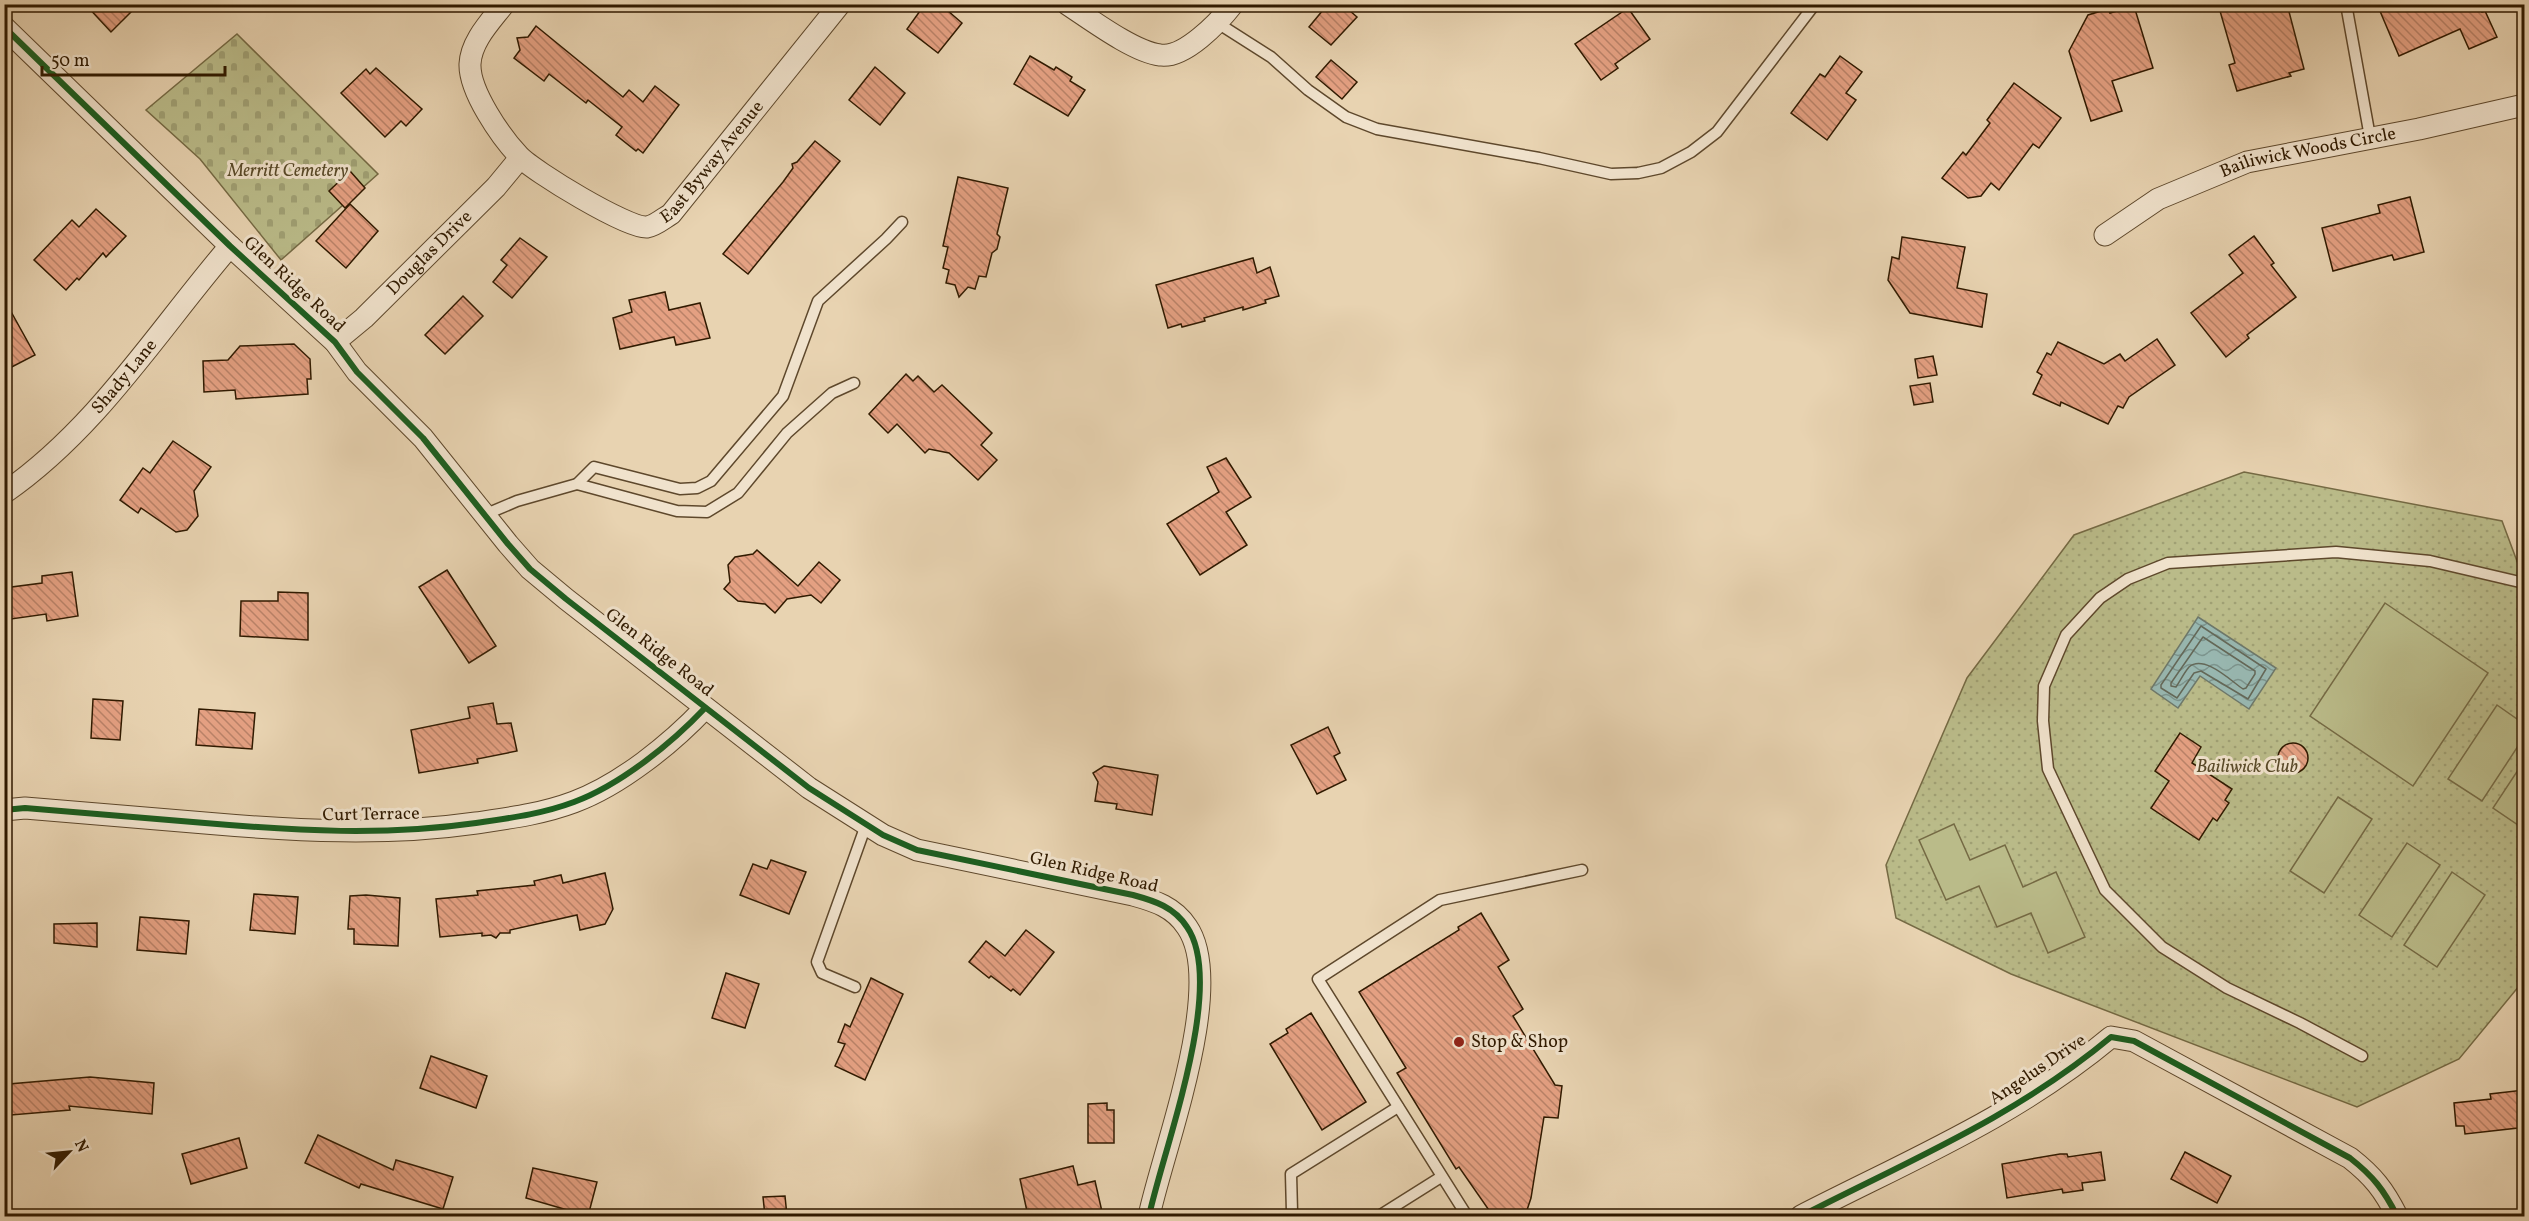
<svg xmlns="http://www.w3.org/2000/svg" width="2529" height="1221" viewBox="0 0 2529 1221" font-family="Vollkorn,serif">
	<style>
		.grass { fill: url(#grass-dots); stroke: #756a44; stroke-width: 1.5 }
		.cemetery { fill: url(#cemetery-stones); stroke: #756a44; stroke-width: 1.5 }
		.pitch { fill: #babb89; stroke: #756a44; stroke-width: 1.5 }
		.water { fill: url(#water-waves); stroke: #6e786a; stroke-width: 1.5 }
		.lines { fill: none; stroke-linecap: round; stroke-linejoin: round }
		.shore { stroke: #646858; stroke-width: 1.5 }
		.building { fill: url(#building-back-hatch); stroke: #301a00; stroke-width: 1.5 }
		.service-casing { stroke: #5e482c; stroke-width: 13 }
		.minor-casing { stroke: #5e482c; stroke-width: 23 }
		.service { stroke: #f0e2cc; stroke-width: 10 }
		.minor { stroke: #f0e2cc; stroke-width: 21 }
		.cycleway-casing { stroke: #f0e2cc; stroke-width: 10 }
		.cycleway { stroke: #1b5e20; stroke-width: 6 }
		.poi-dot { fill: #8f2418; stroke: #f0e2cc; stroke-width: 2 }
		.labels { text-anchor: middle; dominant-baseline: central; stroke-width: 6; stroke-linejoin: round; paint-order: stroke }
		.street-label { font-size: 18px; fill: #301a00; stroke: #f0e2cc }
		.park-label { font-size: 18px; font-style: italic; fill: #594a29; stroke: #f0e2cc }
		.poi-label { font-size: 18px; fill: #301a00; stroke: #f0e2cc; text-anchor: start }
	</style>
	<defs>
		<pattern id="grass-dots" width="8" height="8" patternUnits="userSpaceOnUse" patternTransform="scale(1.5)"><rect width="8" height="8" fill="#babb89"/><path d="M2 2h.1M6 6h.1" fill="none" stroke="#a0a074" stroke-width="1.8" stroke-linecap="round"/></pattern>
		<pattern id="cemetery-stones" width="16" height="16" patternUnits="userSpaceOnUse" patternTransform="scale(1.5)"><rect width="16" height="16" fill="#babb89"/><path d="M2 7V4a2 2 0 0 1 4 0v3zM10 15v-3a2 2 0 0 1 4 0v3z" fill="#a0a074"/></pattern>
		<pattern id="water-waves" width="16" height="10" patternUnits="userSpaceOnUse" patternTransform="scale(1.5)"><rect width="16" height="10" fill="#98b7b0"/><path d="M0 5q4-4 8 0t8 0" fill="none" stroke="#7c948d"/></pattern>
		<pattern id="building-back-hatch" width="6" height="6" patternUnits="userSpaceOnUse" patternTransform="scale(1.5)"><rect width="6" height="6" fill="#e4a082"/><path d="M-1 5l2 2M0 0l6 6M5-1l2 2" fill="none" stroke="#b98268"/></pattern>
	</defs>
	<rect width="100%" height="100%" fill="#e8d3b1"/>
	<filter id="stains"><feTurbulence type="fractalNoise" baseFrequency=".00333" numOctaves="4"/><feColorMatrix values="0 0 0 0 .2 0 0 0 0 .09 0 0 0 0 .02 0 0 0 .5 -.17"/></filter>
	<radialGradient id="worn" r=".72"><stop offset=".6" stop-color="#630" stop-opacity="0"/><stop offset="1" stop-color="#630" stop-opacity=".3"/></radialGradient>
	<polygon class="grass" points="2244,472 2502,521 2524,580 2524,980 2459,1059 2357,1107 2011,974 1896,918 1886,865 1967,678 2074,535"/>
	<polygon class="cemetery" points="237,34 378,174 281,260 200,159 146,110"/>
	<g class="pitch">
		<polygon points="2385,603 2488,673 2413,786 2310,716"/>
		<polygon points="2497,705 2524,724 2524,737 2482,801 2448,779"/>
		<polygon points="2524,761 2524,829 2493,808"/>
		<polygon points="2338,797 2372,819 2324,893 2290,871"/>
		<polygon points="1954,824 1970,860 2005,845 2023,887 2056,872 2085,937 2048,953 2031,913 1997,927 1979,886 1946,900 1919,840"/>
		<polygon points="2407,843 2440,865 2392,937 2359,915"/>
		<polygon points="2452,872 2485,895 2437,967 2404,945"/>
	</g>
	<polygon class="water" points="2198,617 2276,668 2249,709 2200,676 2178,708 2151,689"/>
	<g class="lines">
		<g class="shore">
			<polygon points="2201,626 2266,669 2248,699 2201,671 2194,673 2177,698 2161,688 2161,685"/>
			<path d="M2203 637 2255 671V674L2246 688 2243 689C2231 681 2204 654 2189 667 2184 673 2180 681 2176 687L2171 686V683Z"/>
		</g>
	</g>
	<g class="building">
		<polygon points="85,4 139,4 111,32"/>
		<polygon points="925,4 940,4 962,23 938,53 907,29"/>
		<polygon points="1328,4 1342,4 1357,17 1331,45 1309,27"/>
		<polygon points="2218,4 2287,4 2304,69 2289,73 2291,76 2237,91 2229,65 2235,63"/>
		<polygon points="2377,4 2479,4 2482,12 2485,11 2497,37 2469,49 2460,29 2399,56"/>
		<polygon points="2134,6 2153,68 2112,81 2122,111 2091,121 2069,51 2088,15 2108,9 2110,13"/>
		<polygon points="1628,8 1650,39 1615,64 1618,68 1601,80 1575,44"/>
		<polygon points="536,26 623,97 629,90 643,102 655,86 679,105 643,153 638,149 636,151 616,135 622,127 588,100 586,103 549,74 544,81 514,58 520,50 517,38 528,37"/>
		<polygon points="1030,56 1054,70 1056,67 1072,77 1070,81 1085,90 1068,116 1014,84"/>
		<polygon points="1840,56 1862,72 1846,93 1856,100 1827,140 1791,113 1820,74 1825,77"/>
		<polygon points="1331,60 1357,82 1342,99 1316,77"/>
		<polygon points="875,67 905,93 880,125 849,100"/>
		<polygon points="376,68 422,109 406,126 401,121 385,137 341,93 366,69 370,74"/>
		<polygon points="2014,83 2061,118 2039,148 2033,144 1999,190 1991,183 1981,196 1968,198 1942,178 1963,152 1966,155 1990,123 1987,120"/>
		<polygon points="815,141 840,161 748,274 723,254 783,182 793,168 792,164 797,162"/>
		<polygon points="350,171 365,188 345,208 329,191"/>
		<polygon points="958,177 1008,188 997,234 1000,237 997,249 992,253 986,277 979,276 975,289 968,287 959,297 955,285 946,283 949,270 943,268 948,247 943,246"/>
		<polygon points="2410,197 2424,252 2394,260 2392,255 2333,271 2322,228 2380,213 2378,205"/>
		<polygon points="350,204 378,231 346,268 316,241"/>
		<polygon points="96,209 126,236 106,257 103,253 79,280 77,278 66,290 34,260 72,220 79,227"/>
		<polygon points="2254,236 2274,263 2271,265 2296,297 2247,335 2249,338 2226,357 2191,313 2243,273 2229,255"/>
		<polygon points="1902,237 1965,247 1957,288 1987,294 1982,327 1910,313 1888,280 1892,257 1899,259"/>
		<polygon points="520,238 547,257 512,298 493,282 507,265 501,260"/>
		<polygon points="1253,258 1257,273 1270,267 1279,296 1265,300 1266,303 1243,310 1243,307 1204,318 1205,321 1182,327 1181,324 1168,328 1156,285"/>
		<polygon points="665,292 669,310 700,303 710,338 676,345 674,337 620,349 613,318 632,312 629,300"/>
		<polygon points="463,296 483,316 445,354 425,335"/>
		<polygon points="4,299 35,355 4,371"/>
		<polygon points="2157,339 2175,365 2129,397 2123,408 2118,406 2108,424 2061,402 2060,406 2033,394 2042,375 2037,372 2047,353 2051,355 2058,342 2104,364 2120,354 2125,361"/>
		<polygon points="294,344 310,359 311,379 307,379 308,394 236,399 235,390 204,392 203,361 228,360 240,346"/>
		<polygon points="1933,356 1937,375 1918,378 1915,359"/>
		<polygon points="906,374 913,381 918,376 934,392 942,385 992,433 981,445 997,460 978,480 949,453 929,449 925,453 897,424 888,433 869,414"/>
		<polygon points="1930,383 1933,402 1914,405 1910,386"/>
		<polygon points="173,441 211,467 194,491 198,516 187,530 176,532 141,508 138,513 120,500 143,468 150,473"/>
		<polygon points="1226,458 1251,497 1226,512 1247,545 1200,575 1167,524 1219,492 1207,467"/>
		<polygon points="757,550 798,586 819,562 840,580 821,603 811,595 787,599 775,613 765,604 738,601 724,589 730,582 728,565 735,557 753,554"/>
		<polygon points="447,570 496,646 469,663 419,587"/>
		<polygon points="72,572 78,616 47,621 46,614 4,620 4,588 42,583 42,576"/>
		<polygon points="278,592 308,593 308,640 240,636 241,601 278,601"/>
		<polygon points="93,699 123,701 120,740 91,738"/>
		<polygon points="493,703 497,724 511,723 517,751 477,759 478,763 419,773 411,730 470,718 468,707"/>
		<polygon points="199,709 255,713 252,749 196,745"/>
		<polygon points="1328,727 1340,753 1334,756 1346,780 1317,794 1291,745"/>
		<polygon points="2180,733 2201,747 2192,763 2232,789 2225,800 2229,803 2217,821 2213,818 2199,840 2151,808 2169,781 2155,771"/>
		<circle cx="2293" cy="758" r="15"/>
		<polygon points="1104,766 1158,775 1152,815 1116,809 1117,804 1095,801 1098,782 1093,773"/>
		<polygon points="771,860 806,872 789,914 740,895 753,864 767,869"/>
		<polygon points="605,873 613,909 605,924 580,930 577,915 510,930 510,933 500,933 496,938 491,935 482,936 482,933 440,937 436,899 478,895 477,891 535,885 534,881 561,875 563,883"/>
		<polygon points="254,894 298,897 295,934 250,930"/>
		<polygon points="366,895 400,898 398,946 354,944 354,929 348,929 350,896"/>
		<polygon points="1481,913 1509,960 1498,967 1523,1009 1513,1016 1555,1085 1562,1086 1558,1118 1544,1117 1531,1198 1525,1216 1493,1216 1459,1167 1456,1169 1397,1073 1406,1068 1359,992 1459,930 1458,927"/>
		<polygon points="140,917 189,921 186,954 137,950"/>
		<polygon points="97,923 97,947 54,943 54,924"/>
		<polygon points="1026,930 1054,952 1020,995 1013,989 1011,991 991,976 989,978 969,962 986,941 1005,956"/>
		<polygon points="726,973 759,984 745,1028 712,1018"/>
		<polygon points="871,978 903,994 865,1080 835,1066 845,1044 838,1042 845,1024 850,1027"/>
		<polygon points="1311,1013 1366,1102 1322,1130 1270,1044 1288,1033 1286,1029"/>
		<polygon points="431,1056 487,1076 476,1108 420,1088"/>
		<polygon points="90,1077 154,1083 152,1114 69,1106 70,1110 11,1115 9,1084"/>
		<polygon points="2524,1090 2524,1126 2518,1126 2518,1128 2465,1134 2464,1126 2456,1126 2454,1103 2491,1099 2490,1094"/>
		<polygon points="1107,1103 1107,1110 1114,1110 1114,1143 1088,1143 1088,1104"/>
		<polygon points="318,1135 393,1170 396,1160 453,1177 443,1209 361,1184 359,1188 305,1163"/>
		<polygon points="239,1138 247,1168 191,1184 182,1154"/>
		<polygon points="2101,1152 2105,1180 2082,1183 2083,1190 2063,1193 2062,1189 2007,1198 2002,1164 2060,1154 2067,1154 2068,1157"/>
		<polygon points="2185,1152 2231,1176 2217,1203 2171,1179"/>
		<polygon points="1073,1166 1078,1185 1095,1181 1103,1216 1028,1216 1020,1179"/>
		<polygon points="533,1168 597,1182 588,1216 526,1198"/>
		<polygon points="785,1196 787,1216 765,1216 763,1197"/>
	</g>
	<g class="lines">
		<g class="service-casing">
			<g id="service">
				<polyline points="2346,4 2370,137"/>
				<polyline points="1216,22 1271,57 1308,90 1346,117 1377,129 1539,158 1611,174 1638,173 1661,168 1691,152 1717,132 1815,4"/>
				<polyline points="577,484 677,511 707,512 738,493 787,433 832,393 854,383"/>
				<polyline points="484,515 517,501 577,484 594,467 680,489 697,488 711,481 783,396 818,301 886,239 902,222"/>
				<polyline points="855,987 822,973 817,962 866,825"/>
				<polyline points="2362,1056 2300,1023 2227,988 2162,947 2105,890 2048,769 2043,721 2044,686 2066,635 2100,598 2128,579 2168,563 2336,552 2430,561 2524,583"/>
				<polyline points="1296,1216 1292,1212 1291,1174 1398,1107"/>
				<polyline points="1379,1216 1441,1177"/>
				<polyline points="1467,1216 1318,979 1440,900 1582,870"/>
			</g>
		</g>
		<g class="minor-casing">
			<g id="minor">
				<path id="s1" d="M504 4C491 21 471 41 470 64 469 91 501 137 519 156 533 171 628 229 647 227 655 226 664 218 671 214L840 4"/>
				<path d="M1067 4C1090 19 1134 52 1160 55 1184 59 1219 22 1233 4"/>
				<path d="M4 27 230 246 335 342 357 372 423 438 508 544 530 569 566 599 809 788 883 835 917 850 1133 895C1155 901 1174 907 1187 927 1227 985 1163 1150 1149 1216"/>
				<path id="s2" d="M2105 235 2158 199 2247 162 2419 129 2524 105"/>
				<path id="s3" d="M335 342 364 318 496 187 520 158"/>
				<path id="s4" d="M4 493C97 429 158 330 230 246"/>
				<path d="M4 810 25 808C85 813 145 818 205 823 297 831 385 836 476 823 510 818 542 814 574 802 620 785 671 744 705 708"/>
				<path d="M1801 1216C1910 1160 2015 1117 2111 1037L2134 1041 2350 1158C2373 1176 2384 1190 2397 1216"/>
			</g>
		</g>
		<use href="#service" class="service"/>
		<use href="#minor" class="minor"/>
		<g class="cycleway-casing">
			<g id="cycleway">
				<path d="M4 27 230 246 335 342 357 372 423 438 508 544 530 569 566 599 809 788 883 835 917 850 1133 895C1155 901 1174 907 1187 927 1227 985 1163 1150 1149 1216"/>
				<path d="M4 810 25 808C85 813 145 818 205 823 297 831 385 836 476 823 510 818 542 814 574 802 620 785 671 744 705 708"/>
				<path d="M1801 1216C1910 1160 2015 1117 2111 1037L2134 1041 2350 1158C2373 1176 2384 1190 2397 1216"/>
			</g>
		</g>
		<use href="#cycleway" class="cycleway"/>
	</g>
	<circle class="poi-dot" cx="1459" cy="1042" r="6"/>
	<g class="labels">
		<g class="street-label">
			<text stroke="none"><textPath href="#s2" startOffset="222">Bailiwick Woods Circle</textPath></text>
			<text stroke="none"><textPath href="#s1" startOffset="417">East Byway Avenue</textPath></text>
			<text stroke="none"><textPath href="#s3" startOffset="130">Douglas Drive</textPath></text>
			<text transform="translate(294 285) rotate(43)">Glen Ridge Road</text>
			<text stroke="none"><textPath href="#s4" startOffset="168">Shady Lane</textPath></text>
			<text transform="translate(659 653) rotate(38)">Glen Ridge Road</text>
			<text transform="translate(371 815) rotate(-1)">Curt Terrace</text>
			<text transform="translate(1094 873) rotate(13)">Glen Ridge Road</text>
			<text transform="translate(2038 1070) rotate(-34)">Angelus Drive</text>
		</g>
		<g class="park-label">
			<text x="288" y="171">Merritt Cemetery</text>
			<text x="2247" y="767">Bailiwick Club</text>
		</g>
		<g class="poi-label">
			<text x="1471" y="1042">Stop &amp; Shop</text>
		</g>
	</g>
	<rect width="2529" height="1221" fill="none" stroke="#e8d3b1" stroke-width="24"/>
	<rect x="6" y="6" width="2517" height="1209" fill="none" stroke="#301a00" stroke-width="3"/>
	<rect x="12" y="12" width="2505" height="1197" fill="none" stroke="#301a00" stroke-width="1.5"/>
	<g transform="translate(69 1152) rotate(64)" stroke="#f0e2cc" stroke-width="4.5" paint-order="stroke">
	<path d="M0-4.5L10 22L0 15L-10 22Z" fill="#301a00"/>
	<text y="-9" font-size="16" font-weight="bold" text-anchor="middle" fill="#301a00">N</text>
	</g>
	<path d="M42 66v9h183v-9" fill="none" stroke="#301a00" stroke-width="3"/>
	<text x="51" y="66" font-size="18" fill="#301a00" stroke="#f0e2cc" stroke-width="4.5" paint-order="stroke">50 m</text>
	<rect width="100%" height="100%" filter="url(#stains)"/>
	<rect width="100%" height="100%" fill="url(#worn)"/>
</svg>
